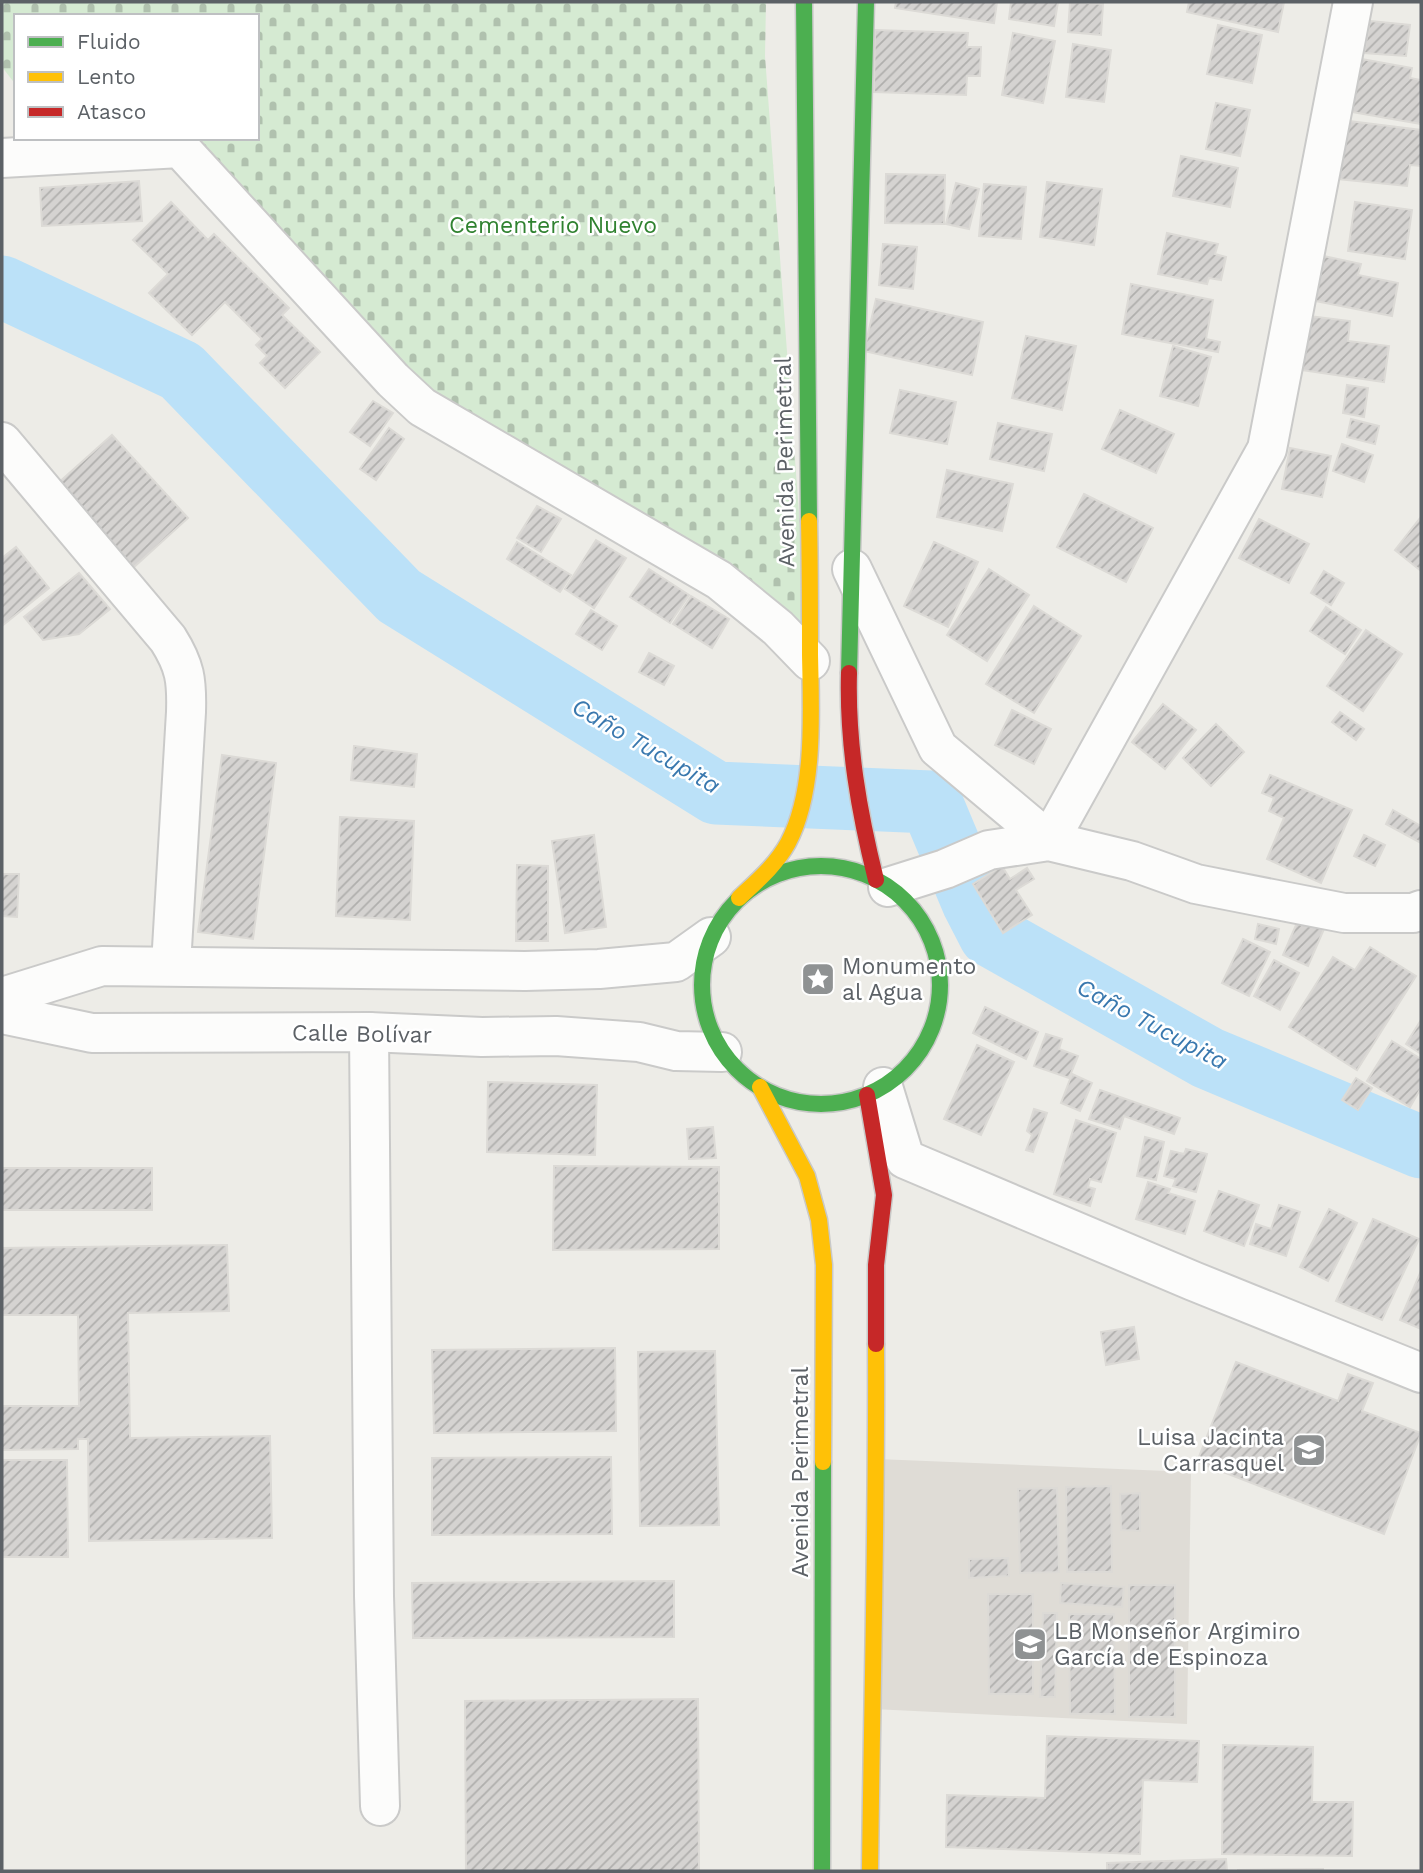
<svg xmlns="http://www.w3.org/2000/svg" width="1423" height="1873" viewBox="0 0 1423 1873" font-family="'Work Sans',sans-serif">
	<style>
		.education { fill: #dfdcd6 }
		.cemetery { fill: url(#cemetery-stones) }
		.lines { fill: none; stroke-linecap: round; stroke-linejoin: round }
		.river { stroke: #bbe1f8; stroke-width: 63 }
		.building { fill: url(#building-hatch); stroke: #dcdad6; stroke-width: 2 }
		.street-casing { stroke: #cacac9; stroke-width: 42 }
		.fast-casing { stroke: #c9c9c8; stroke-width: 19 }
		.slow-casing { stroke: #c9c9c8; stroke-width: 19 }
		.jam-casing { stroke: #c9c9c8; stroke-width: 19 }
		.street { stroke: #fcfcfb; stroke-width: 38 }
		.fast { stroke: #4caf50; stroke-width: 16 }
		.slow { stroke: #ffc107; stroke-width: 16 }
		.jam { stroke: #c62828; stroke-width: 16 }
		.labels { text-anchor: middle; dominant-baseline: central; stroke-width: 5; stroke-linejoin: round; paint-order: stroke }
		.park-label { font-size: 23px; fill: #308230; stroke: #fff }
		.street-label { font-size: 23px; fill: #5c6166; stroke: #fff }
		.poi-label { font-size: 23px; fill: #5c6166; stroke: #fff; text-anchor: start }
		.water-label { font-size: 24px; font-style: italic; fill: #3978ae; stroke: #fff }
	</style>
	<defs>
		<pattern id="cemetery-stones" width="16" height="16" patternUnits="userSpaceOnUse" patternTransform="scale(1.75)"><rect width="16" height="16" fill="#d5ead2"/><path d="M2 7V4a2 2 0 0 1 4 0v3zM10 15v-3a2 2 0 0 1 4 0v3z" fill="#b0c1ae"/></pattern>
		<pattern id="building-hatch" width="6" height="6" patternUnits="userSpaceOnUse" patternTransform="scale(1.75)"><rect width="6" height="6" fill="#d5d3d1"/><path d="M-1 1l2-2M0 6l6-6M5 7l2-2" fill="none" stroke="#b0afad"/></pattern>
	</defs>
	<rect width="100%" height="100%" fill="#edece7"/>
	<polygon class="education" points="877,1459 1191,1472 1187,1724 873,1709"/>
	<polygon class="cemetery" points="2,2 766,2 765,56 810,661 462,429 180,148 57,138 257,138 257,16 16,16 16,85 2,67"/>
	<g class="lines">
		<polyline class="river" points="2,287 181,371 399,596 716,793 931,802 973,902 990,935 1208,1058 1421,1147"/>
	</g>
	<g class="building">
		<polygon points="896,2 997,2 994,23 895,8"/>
		<polygon points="1011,2 1058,2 1054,26 1009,19"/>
		<polygon points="1070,2 1103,4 1101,35 1068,32"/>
		<polygon points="1189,2 1284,2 1278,32 1187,12"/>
		<polygon points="1370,21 1410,25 1406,56 1364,53"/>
		<polygon points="1218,25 1262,35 1252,83 1207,74"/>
		<polygon points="875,30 968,33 967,47 981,47 980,76 967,76 966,95 874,92"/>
		<polygon points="1013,33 1055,41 1043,103 1002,95"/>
		<polygon points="1073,44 1111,50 1104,102 1066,97"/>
		<polygon points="1356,58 1412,68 1410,78 1421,80 1421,124 1346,111"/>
		<polygon points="1216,103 1250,110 1240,156 1206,149"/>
		<polygon points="1349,121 1421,130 1421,166 1410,165 1407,186 1338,179"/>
		<polygon points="1181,156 1238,168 1230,207 1173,196"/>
		<polygon points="886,174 945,175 944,224 885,223"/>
		<polygon points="139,181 142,221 42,226 40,188"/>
		<polygon points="1047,182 1102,189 1094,245 1040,237"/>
		<polygon points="956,183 979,189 969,229 946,224"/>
		<polygon points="984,184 1026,187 1021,239 979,236"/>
		<polygon points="171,202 208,240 214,234 289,308 282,315 320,352 285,388 260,363 267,356 256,345 262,339 225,302 192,335 149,293 168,274 133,240"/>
		<polygon points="1355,202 1412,210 1405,259 1348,251"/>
		<polygon points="1167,233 1218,244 1215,254 1226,257 1221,280 1209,278 1207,284 1158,274"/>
		<polygon points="883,244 917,247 913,289 879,285"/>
		<polygon points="1319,255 1361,264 1358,275 1398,283 1392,316 1310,300"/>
		<polygon points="1131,284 1213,300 1206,339 1220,342 1218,352 1122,334"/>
		<polygon points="876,299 983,322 972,375 864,351"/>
		<polygon points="1309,316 1350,321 1348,341 1389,346 1384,382 1301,370"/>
		<polygon points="1026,336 1076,346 1062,410 1012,398"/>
		<polygon points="1173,346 1211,357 1198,406 1160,396"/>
		<polygon points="1347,385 1368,388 1364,417 1343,413"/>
		<polygon points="900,390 956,402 947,444 890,433"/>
		<polygon points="373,401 393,413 370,446 350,432"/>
		<polygon points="1120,410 1174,434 1156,473 1102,449"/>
		<polygon points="1351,419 1379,426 1375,444 1347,437"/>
		<polygon points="998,423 1052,434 1044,471 990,459"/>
		<polygon points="389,428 404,439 376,480 360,469"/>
		<polygon points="112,435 188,518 134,567 57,484"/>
		<polygon points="1342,444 1373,455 1364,482 1333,471"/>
		<polygon points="1290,448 1331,456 1322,497 1282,489"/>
		<polygon points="947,470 1013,484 1002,531 937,517"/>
		<polygon points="1084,494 1153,528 1126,582 1057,547"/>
		<polygon points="537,506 561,519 541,552 517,538"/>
		<polygon points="1421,517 1421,571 1395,550"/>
		<polygon points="1259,519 1309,544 1289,583 1239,558"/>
		<polygon points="596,540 626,558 594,608 565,589"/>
		<polygon points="517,542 571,575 560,592 507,559"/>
		<polygon points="934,542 978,562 948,627 904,606"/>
		<polygon points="16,547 49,588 2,626 2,558"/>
		<polygon points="649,569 689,595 670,623 630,597"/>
		<polygon points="989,569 1029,595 987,661 947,635"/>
		<polygon points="1324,571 1344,583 1331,605 1311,593"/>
		<polygon points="79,573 110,609 79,634 43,640 24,617"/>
		<polygon points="691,596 729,619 712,648 673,624"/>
		<polygon points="1034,606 1081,636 1034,713 986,684"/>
		<polygon points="1326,607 1361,630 1345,654 1310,631"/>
		<polygon points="591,610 617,626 602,650 576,634"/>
		<polygon points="1366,630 1402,654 1363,711 1327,686"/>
		<polygon points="649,653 674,666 664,685 639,672"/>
		<polygon points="1163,704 1196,730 1165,769 1132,742"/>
		<polygon points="1012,710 1051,729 1034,764 995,745"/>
		<polygon points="1340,712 1364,729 1356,740 1332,722"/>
		<polygon points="1216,724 1244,752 1211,786 1183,758"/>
		<polygon points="354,746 417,754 414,787 351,780"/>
		<polygon points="222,755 276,763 253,939 198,932"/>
		<polygon points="1270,775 1352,810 1321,883 1267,859 1284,818 1269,811 1274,798 1262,793"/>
		<polygon points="1393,810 1421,826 1421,843 1386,824"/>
		<polygon points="340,817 414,821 410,920 336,916"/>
		<polygon points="594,835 606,927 565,933 552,841"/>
		<polygon points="1364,835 1385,845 1375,866 1354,856"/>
		<polygon points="517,865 548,866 548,941 516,941"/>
		<polygon points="1002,866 1010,879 1027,868 1034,879 1016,890 1032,915 1003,933 973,884"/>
		<polygon points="2,874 19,874 17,917 2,916"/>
		<polygon points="1299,918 1324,929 1308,966 1283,955"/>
		<polygon points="1258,924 1279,929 1276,944 1255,939"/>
		<polygon points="1243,939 1270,952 1249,996 1222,983"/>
		<polygon points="1370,947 1416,976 1357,1070 1289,1027 1333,957 1355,970"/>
		<polygon points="1274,960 1299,973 1280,1010 1254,996"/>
		<polygon points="985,1007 1038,1032 1026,1059 973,1033"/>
		<polygon points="1421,1020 1421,1054 1406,1044"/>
		<polygon points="1046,1034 1062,1039 1059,1049 1078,1056 1069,1078 1034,1066"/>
		<polygon points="1392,1041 1421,1059 1421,1088 1410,1107 1367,1081"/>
		<polygon points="977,1045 1014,1062 981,1135 944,1119"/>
		<polygon points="1072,1074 1092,1083 1080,1111 1061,1103"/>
		<polygon points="1356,1078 1372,1088 1358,1110 1342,1100"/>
		<polygon points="488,1082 597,1085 595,1155 487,1152"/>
		<polygon points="1100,1090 1180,1118 1174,1134 1124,1116 1120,1129 1089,1119"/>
		<polygon points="1034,1109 1047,1113 1033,1152 1026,1150 1032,1135 1027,1131"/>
		<polygon points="1076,1120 1116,1133 1101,1182 1090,1179 1088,1187 1095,1189 1090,1206 1054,1194"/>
		<polygon points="713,1127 716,1158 689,1159 687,1129"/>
		<polygon points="1145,1137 1164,1142 1156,1180 1137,1176"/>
		<polygon points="1186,1149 1207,1154 1196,1192 1173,1186 1176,1179 1164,1176 1171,1151 1184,1154"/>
		<polygon points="554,1166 719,1167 719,1249 553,1250"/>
		<rect x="2" y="1168" width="150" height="42"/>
		<polygon points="1148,1182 1170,1189 1168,1193 1195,1201 1185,1234 1136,1219"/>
		<polygon points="1219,1191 1259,1205 1244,1246 1204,1231"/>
		<polygon points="1279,1205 1300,1212 1286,1256 1250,1244 1256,1224 1271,1229"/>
		<polygon points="1329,1209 1357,1223 1328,1281 1300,1267"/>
		<polygon points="1373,1219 1419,1239 1382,1320 1336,1301"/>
		<polygon points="227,1245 229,1311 128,1313 130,1438 270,1436 272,1538 89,1541 88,1439 78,1439 78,1449 2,1450 2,1406 79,1406 78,1315 2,1315 2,1248"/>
		<polygon points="1421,1271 1421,1329 1400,1320"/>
		<polygon points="1134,1327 1139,1359 1106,1365 1101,1332"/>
		<polygon points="615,1348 616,1431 434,1433 432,1350"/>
		<polygon points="715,1351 719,1525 640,1526 638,1352"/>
		<polygon points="1236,1362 1338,1401 1348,1374 1373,1383 1362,1411 1421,1433 1384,1534 1197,1462"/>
		<polygon points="611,1457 612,1534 432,1535 432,1458"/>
		<polygon points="2,1460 67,1460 68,1557 2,1557"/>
		<polygon points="1111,1486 1112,1572 1067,1572 1066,1487"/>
		<polygon points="1057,1488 1059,1572 1020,1573 1018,1489"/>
		<polygon points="1140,1493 1140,1531 1121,1530 1120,1494"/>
		<polygon points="1008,1558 1009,1576 969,1578 969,1559"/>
		<polygon points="674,1581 674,1637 413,1638 412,1583"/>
		<polygon points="1061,1583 1124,1587 1122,1607 1060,1603"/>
		<rect x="1129" y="1585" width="46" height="132"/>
		<polygon points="988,1594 1033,1594 1033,1694 989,1694"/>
		<polygon points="1043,1613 1057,1613 1055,1697 1040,1697"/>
		<polygon points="1069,1614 1114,1614 1115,1714 1070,1714"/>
		<polygon points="698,1699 699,1871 466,1871 465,1701"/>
		<polygon points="1047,1736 1199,1741 1197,1782 1143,1780 1140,1854 946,1847 947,1795 1045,1798"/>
		<polygon points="1223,1745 1313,1747 1312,1802 1353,1802 1352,1856 1222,1854"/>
		<polygon points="1226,1859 1227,1871 1107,1871 1107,1863"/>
		<polygon points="1323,1869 1323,1871 1238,1871 1238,1870"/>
	</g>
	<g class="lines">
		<g class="street-casing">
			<g id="street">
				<polyline points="2,158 180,148 393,380 422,407 719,580 778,628 810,661"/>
				<path d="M2 442 168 639C185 666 187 680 186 712L171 965"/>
				<polyline points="852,569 938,748 1049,841 1267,449 1353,2"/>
				<polyline points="888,887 945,869 989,850 1049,841 1132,861 1196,884 1272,899 1344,913 1413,913 1421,910"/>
				<polyline points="2,997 102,966 525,971 599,969 676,962 711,937"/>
				<polyline points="2,1014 92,1033 369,1032 482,1037 556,1036 639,1042 676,1051 722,1052"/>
				<polyline points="369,1032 374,1596 380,1806"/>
				<polyline points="883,1087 905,1159 1193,1281 1421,1373"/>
			</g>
		</g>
		<g class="fast-casing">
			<g id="fast">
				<polyline points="804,2 809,521"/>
				<polyline points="849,673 866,2"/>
				<circle cx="821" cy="985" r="119"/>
				<polyline points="822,1871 823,1462"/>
			</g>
		</g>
		<g class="slow-casing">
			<g id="slow">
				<path d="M739 898C757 881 776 865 788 843 816 790 811 712 810 654 810 609 810 565 809 521"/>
				<polyline points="760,1087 807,1176 819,1220 824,1265 823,1462"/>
				<path d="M870 1871C872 1695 877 1520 876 1344"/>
			</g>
		</g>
		<g class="jam-casing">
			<g id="jam">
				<path d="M849 673C847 744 859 812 876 880"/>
				<polyline points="867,1095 884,1195 876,1265 876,1344"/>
			</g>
		</g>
		<use href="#street" class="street"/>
		<use href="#fast" class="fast"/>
		<use href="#slow" class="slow"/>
		<use href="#jam" class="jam"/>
	</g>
	<defs>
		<g id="sight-square" transform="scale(1.75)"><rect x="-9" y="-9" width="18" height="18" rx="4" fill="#8f9293" stroke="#fff"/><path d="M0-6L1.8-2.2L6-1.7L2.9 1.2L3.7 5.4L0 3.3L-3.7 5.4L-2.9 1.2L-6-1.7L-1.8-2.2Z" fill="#fff"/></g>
		<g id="school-square" transform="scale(1.75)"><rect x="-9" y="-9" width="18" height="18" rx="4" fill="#8f9293" stroke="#fff"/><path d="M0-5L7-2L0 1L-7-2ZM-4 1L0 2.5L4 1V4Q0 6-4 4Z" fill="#fff"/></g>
	</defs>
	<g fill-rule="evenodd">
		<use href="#sight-square" x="818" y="979"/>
		<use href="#school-square" x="1309" y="1450"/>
		<use href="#school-square" x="1030" y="1644"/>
	</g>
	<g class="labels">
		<g class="park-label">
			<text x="553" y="225">Cementerio Nuevo</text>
		</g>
		<g class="street-label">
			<text transform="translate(785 462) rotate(-91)">Avenida Perimetral</text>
			<text transform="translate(362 1034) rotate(1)">Calle Bolívar</text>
			<text transform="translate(800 1472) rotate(-90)">Avenida Perimetral</text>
		</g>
		<g class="poi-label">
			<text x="842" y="966">Monumento<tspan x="842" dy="26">al Agua</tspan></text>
			<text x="1284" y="1437" text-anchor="end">Luisa Jacinta<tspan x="1284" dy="26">Carrasquel</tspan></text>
			<text x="1054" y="1631">LB Monseñor Argimiro<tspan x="1054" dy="26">García de Espinoza</tspan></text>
		</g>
		<g class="water-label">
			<text transform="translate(646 746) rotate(30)">Caño Tucupita</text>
			<text transform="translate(1152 1024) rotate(28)">Caño Tucupita</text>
		</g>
	</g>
	<rect width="1423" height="1873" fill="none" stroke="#5c6166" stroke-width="7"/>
	<rect x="14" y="14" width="245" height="126" fill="#ffffff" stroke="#bec0c2" stroke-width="2"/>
	<rect x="28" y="37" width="35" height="10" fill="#4caf50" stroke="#bec0c2" stroke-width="2"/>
	<text x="77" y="49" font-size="21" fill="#5c6166">Fluido</text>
	<rect x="28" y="72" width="35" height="10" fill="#ffc107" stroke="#bec0c2" stroke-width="2"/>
	<text x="77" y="84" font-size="21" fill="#5c6166">Lento</text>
	<rect x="28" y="107" width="35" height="10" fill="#c62828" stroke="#bec0c2" stroke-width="2"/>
	<text x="77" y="119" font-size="21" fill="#5c6166">Atasco</text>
</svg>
